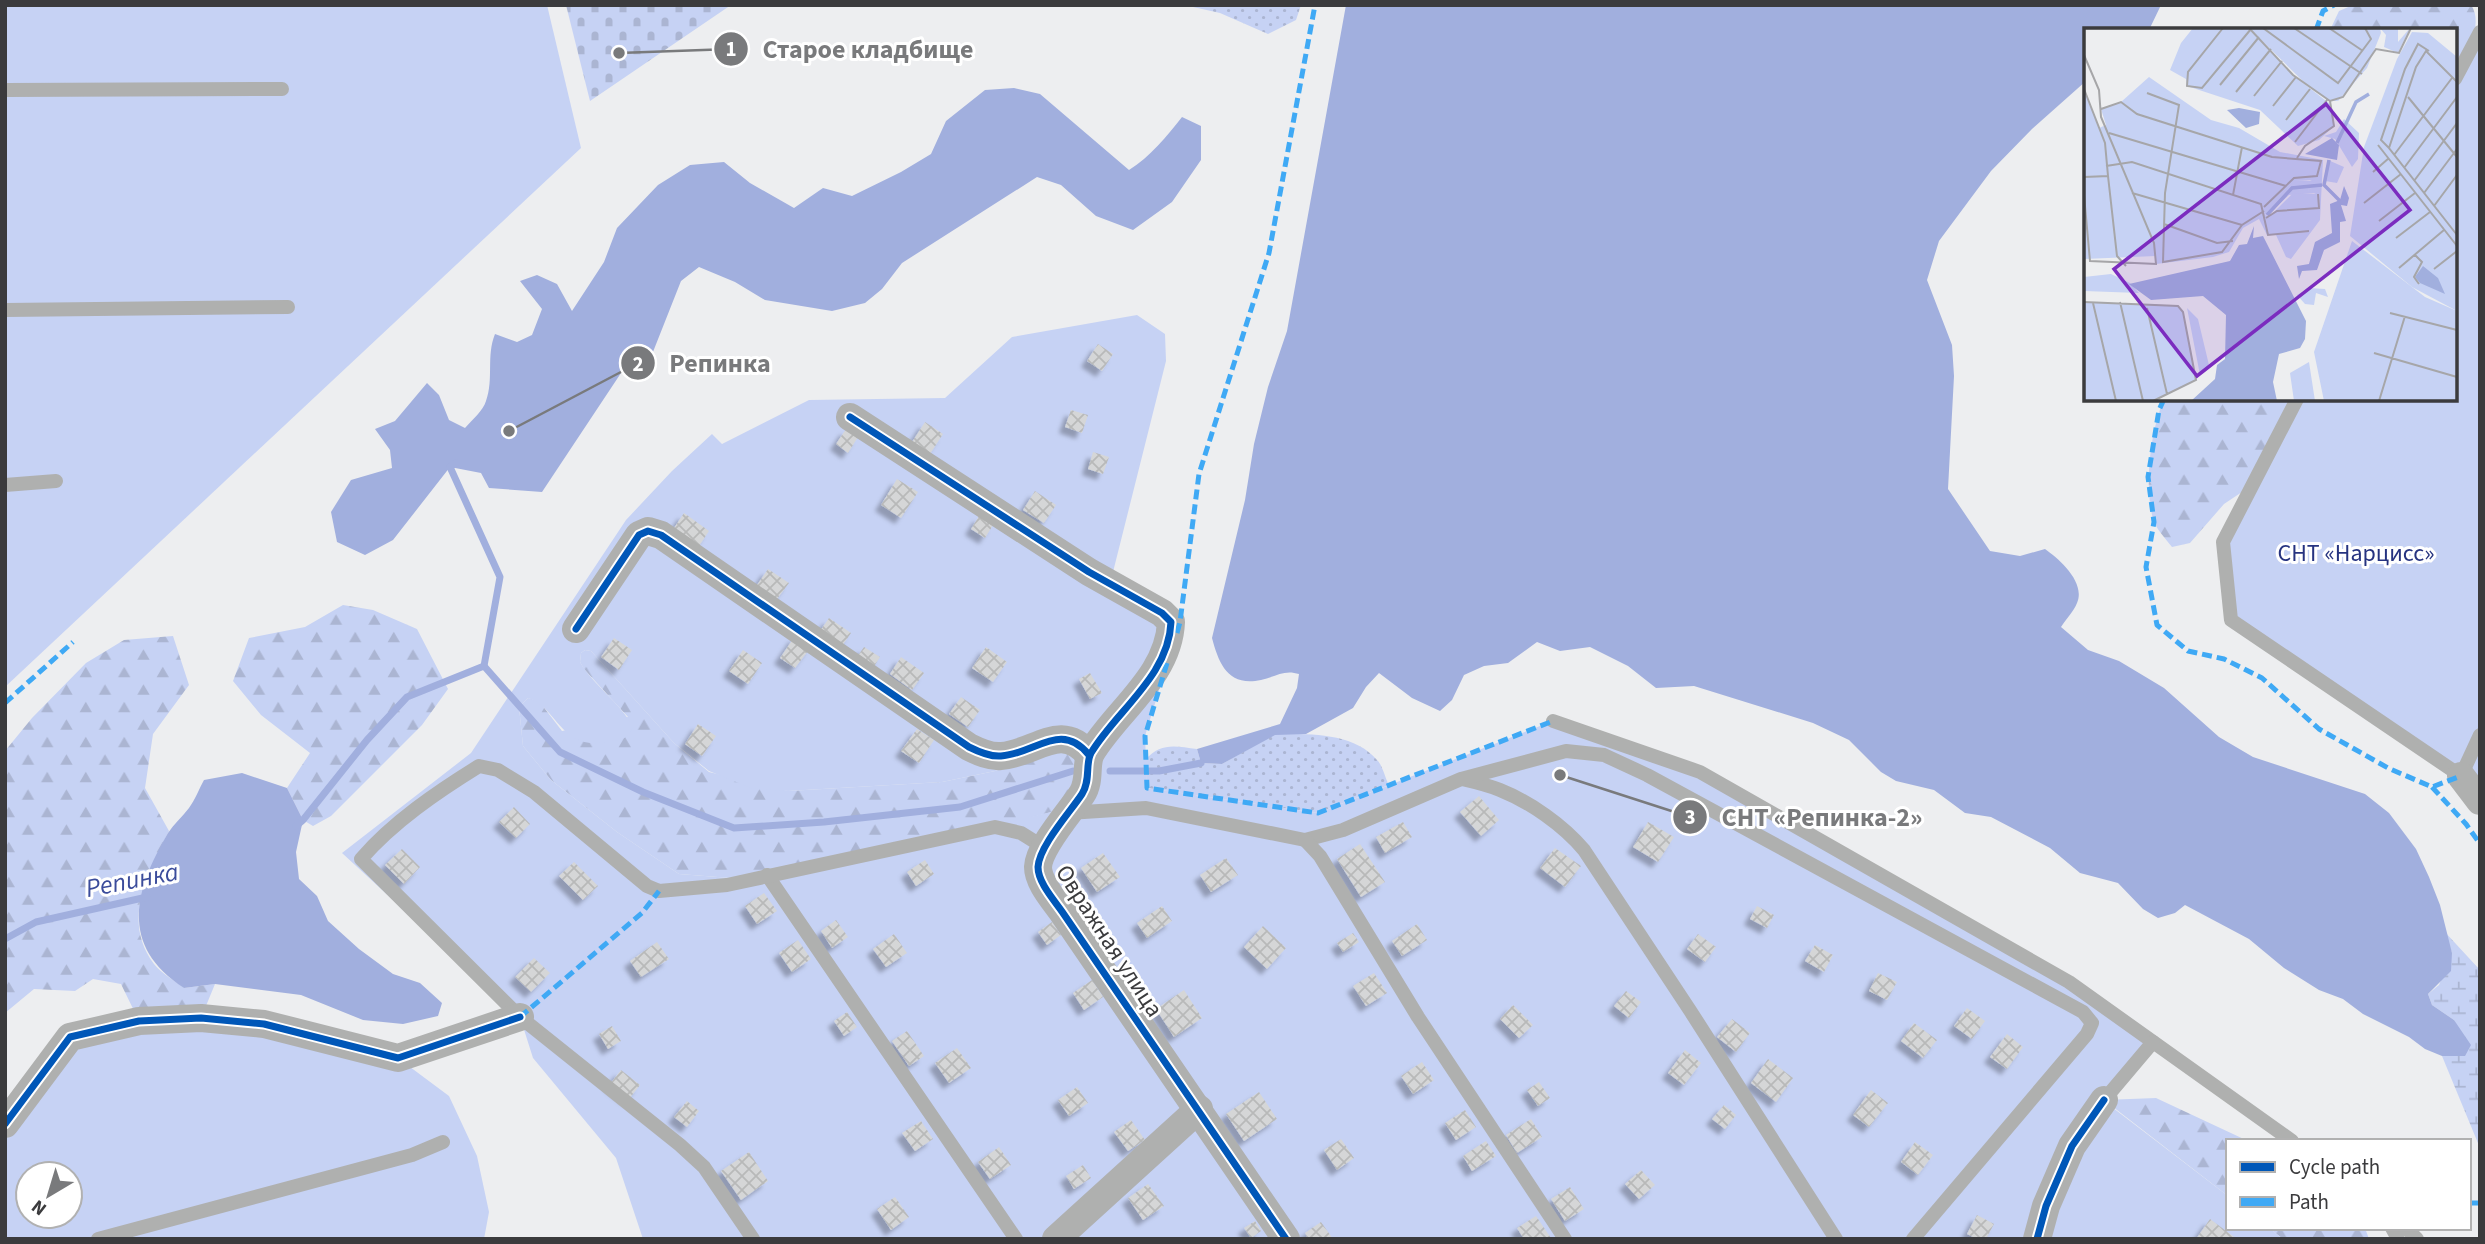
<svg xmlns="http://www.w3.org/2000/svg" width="2485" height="1244" viewBox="0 0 2485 1244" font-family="'Source Sans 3',sans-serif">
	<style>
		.grass { fill: url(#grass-dots) }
		.forest { fill: url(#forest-firs) }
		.wetland { fill: url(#wetland-marsh) }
		.cemetery { fill: url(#cemetery-stones) }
		.green { fill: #c6d2f4; fill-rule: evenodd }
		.water { fill: #a1afde }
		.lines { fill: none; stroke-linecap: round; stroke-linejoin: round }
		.stream { stroke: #a1afde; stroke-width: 7 }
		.building { fill: url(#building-cross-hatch); filter: url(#shadow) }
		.lane { stroke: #afb0af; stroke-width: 14 }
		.street { stroke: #afb0af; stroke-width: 28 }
		.quiet { stroke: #3fa9f5; stroke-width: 5; stroke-dasharray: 10 5; stroke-linecap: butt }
		.cycleway-casing { stroke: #fff; stroke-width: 11 }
		.cycleway { stroke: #0057b8; stroke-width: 7 }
		.labels { text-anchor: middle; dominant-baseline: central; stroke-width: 6; stroke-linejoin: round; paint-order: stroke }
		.park-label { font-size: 24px; fill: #263380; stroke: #fff }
		.street-label { font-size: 24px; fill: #3b3b3d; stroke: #fff }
		.water-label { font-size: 26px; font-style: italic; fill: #3b4c9b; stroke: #fff }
		.inset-river { fill: none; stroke: #a1afde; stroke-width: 3.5 }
		.inset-road { fill: none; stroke: #a6a6a8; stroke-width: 2 }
		.view { fill: #7b2cbf; fill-opacity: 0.15; stroke: #7b2cbf; stroke-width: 3.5 }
		.inset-edge { fill: none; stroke: #3b3b3d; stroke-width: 3.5 }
		.leader { fill: none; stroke: #797a7c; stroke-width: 2.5 }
		.callout-dot { fill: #797a7c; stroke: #fff; stroke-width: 2.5 }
		.mark-label { font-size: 21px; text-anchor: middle; font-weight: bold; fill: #fff }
		.callout-label { font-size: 26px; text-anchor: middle; font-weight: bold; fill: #797a7c; stroke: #fff; stroke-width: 6; stroke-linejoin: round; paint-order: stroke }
	</style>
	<defs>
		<pattern id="grass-dots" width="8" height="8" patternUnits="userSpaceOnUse" patternTransform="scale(1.75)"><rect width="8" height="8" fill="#c6d2f4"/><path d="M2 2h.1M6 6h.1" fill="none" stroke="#abb5d2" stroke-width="1.8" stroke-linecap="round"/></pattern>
		<pattern id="forest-firs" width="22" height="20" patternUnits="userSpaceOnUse" patternTransform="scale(1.75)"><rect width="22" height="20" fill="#c6d2f4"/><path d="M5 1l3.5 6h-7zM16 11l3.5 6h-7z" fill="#abb5d2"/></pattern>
		<pattern id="wetland-marsh" width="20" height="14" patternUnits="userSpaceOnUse" patternTransform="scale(1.75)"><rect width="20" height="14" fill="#c6d2f4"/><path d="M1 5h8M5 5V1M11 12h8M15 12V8" fill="none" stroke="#abb5d2"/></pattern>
		<pattern id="cemetery-stones" width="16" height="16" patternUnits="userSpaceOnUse" patternTransform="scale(1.75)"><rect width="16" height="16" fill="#c6d2f4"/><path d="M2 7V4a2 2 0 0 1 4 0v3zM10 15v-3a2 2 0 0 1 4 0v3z" fill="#abb5d2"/></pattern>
		<pattern id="building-cross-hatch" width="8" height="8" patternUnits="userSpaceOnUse" patternTransform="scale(1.75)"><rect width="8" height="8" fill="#d5d6d7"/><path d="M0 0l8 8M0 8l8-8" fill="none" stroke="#b8b9b9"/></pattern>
		<filter id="shadow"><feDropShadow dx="-6" dy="6" stdDeviation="2" flood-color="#0004"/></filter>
	</defs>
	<rect width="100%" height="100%" fill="#edeef0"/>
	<g class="grass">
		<polygon points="1184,5 1301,5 1296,20 1268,34 1220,13"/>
		<path d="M1275 734C1308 734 1354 732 1377 760 1383 766 1385 778 1389 785L1318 813 1147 788 1145 760C1161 742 1175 746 1197 749L1201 763 1222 764Z"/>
	</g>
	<g class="forest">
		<path d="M2353 5H2471C2485 24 2464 61 2455 79V30H2330L2339 11Z"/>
		<path d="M2164 399H2297L2251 486 2224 504 2190 543 2172 547C2166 539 2156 529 2153 519 2144 485 2150 432 2164 399Z"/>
		<polygon points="343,605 373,610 417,629 448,689 422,725 331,816 313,826 303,820 287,788 310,753 261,715 233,681 249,638 305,627"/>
		<path d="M173 636 189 685 153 734 145 788 169 831C148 873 121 920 154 964 161 973 174 980 184 988L215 984 201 1018 139 1021 121 984 93 979 75 991 34 989 5 1013V751L32 718 86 663 124 640Z"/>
		<polygon points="585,650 591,651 674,743 709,772 788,791 942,782 995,771 1062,748 1075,753 1082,770 1059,810 1003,825 744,879 679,874 617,832 551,780 523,746 519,707 528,698 539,701 562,731 628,717 584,669 580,662 581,653"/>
		<polygon points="2156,1098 2248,1141 2228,1141 2228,1196 2104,1100"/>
		<polygon points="2269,1228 2365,1228 2369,1239 2283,1239"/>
	</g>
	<polygon class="wetland" points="2444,931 2480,970 2480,1148 2442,1056 2465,1056 2454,1020 2432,1005 2428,994 2439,985 2452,953"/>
	<polygon class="cemetery" points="566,5 731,5 590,101"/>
	<g class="green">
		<polygon points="5,5 547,5 581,148 5,687"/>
		<polygon points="2480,32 2480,801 2461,776 2231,620 2223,542 2297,399 2455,399 2455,79"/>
		<path d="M1137 315 1165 334 1166 361 1111 580 1180 622 1145 736 1147 788 1318 813 1553 721 1700 772 2069 982 2153 1042 2104 1101 2228 1196V1228H2269L2283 1239H643L616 1158 533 1058 520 1017 342 853 471 753 626 520 672 471 712 434 722 444 809 400 945 398 1012 337ZM585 650 591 651 674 743 709 771 751 788 788 791 942 782 995 771 1062 748 1075 753 1079 787 1059 810 944 838 832 854 744 879 679 874 617 832 551 780 523 746 519 707 528 698C554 706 558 739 590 743 596 744 605 742 612 741 623 740 629 737 633 727 620 702 594 686 580 662L581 653Z"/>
		<path d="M201 1018 398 1058 449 1096 477 1156 489 1212 484 1239H5V1124L70 1037ZM28 1174H70V1216H28Z"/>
	</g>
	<g class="water">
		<path d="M1346 5H2161L2149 30H2086V81L2032 129 1991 171 1939 241 1927 280 1952 345 1954 376 1948 489 1990 551 2020 556 2045 549C2059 559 2086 582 2077 603 2074 611 2066 619 2061 627L2088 650 2119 661 2164 688 2219 737 2253 757 2365 794 2389 813 2416 849 2429 877 2440 905 2452 953 2451 971 2428 994 2432 1005 2454 1020 2471 1045 2465 1056H2442L2425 1049 2409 1037 2363 1014 2343 999 2319 990 2284 968 2249 939 2185 905 2175 913 2158 918 2143 909 2118 883 2080 873 2050 848 1991 817 1965 813 1934 790 1896 781 1881 772 1849 740 1813 723 1694 686 1656 688 1628 666 1590 647 1560 651 1537 642 1508 663 1484 666 1464 675 1452 700 1440 711 1412 698 1379 673 1366 687 1353 708 1306 734 1275 735 1222 764 1201 763 1197 749 1280 724 1297 688 1299 674C1284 669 1275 677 1261 680 1228 687 1219 664 1212 638L1245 500 1254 444 1268 387 1287 331Z"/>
		<path d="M1014 88 1040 94 1129 170C1150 157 1167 136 1182 117L1201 126V160L1172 202 1133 230 1096 216 1061 185 1037 177 902 263 882 289 865 303 832 311 765 300 735 282 699 267 681 281 649 362 621 373 542 492 489 488 481 473 450 467 393 540 365 555 337 542 331 512 351 480 392 468 390 450 375 429 395 421 427 383 439 395 449 420 465 428C472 420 483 411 486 401 494 379 486 356 495 334L517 342 532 335 542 309 520 281 537 275 557 284 572 311 604 262 617 228 658 185 690 165 724 162 750 183 794 208 823 188 852 196 901 172 931 154 946 121 985 90Z"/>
		<path d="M242 773 287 788 303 820 296 852 299 879 317 896 328 921 359 949 393 974 420 983 442 1003 438 1016 403 1024 363 1020 301 995 215 984 184 988C119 946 134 891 168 833 174 824 182 817 189 808 195 800 199 789 204 780Z"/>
	</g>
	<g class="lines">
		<g class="stream">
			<polyline points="484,666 560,752 643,792 734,828 824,822 960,807 1073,771"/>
			<polyline points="1110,771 1159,771 1201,763"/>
			<polyline points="296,826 303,820 367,740 407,697 484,666 500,577 450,467 456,463"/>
			<polyline points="5,939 36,922 147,897"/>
		</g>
	</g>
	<g class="building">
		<polygon points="1098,344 1113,354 1102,371 1087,361"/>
		<polygon points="1071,410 1088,415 1082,433 1065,427"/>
		<polygon points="925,422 943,434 930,454 912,442"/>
		<polygon points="846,429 858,437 848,453 836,444"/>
		<polygon points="1093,452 1109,457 1103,474 1088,469"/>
		<polygon points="897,479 918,492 901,518 881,505"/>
		<polygon points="1035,491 1056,505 1044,523 1023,510"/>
		<polygon points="684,513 709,531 699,546 674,528"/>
		<polygon points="979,516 993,525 985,538 971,529"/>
		<polygon points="768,569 789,583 777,599 757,585"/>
		<polygon points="829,618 851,633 842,646 820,631"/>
		<polygon points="795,636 811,647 795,668 780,658"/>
		<polygon points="614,638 632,650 619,670 601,657"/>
		<polygon points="864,647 880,657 873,668 857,657"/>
		<polygon points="986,647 1007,662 993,682 972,668"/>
		<polygon points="743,650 762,663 748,684 729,671"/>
		<polygon points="901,657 924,673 912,690 890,674"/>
		<polygon points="1090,673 1102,693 1090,699 1079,679"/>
		<polygon points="961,697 980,710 968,727 949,714"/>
		<polygon points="698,724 716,736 702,756 685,744"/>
		<polygon points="917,729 934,740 919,763 901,751"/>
		<polygon points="1479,796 1499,820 1481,836 1460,812"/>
		<polygon points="514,807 530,824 516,838 499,822"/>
		<polygon points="1403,822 1412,837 1385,853 1376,837"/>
		<polygon points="1648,822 1674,837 1658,862 1633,847"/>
		<polygon points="1360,844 1385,882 1361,897 1337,859"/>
		<polygon points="1555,848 1581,866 1565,887 1540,868"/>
		<polygon points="402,849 420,867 404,884 385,865"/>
		<polygon points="1103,853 1120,877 1097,892 1081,868"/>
		<polygon points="1226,858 1238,875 1211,892 1200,875"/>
		<polygon points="925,860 934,874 916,886 907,872"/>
		<polygon points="574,862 598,886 583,900 559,876"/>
		<polygon points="764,893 777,911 757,924 745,906"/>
		<polygon points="1162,906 1172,921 1147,938 1137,923"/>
		<polygon points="1757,906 1774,915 1767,928 1750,919"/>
		<polygon points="836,920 848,937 832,948 821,931"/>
		<polygon points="1052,922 1061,935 1047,945 1038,932"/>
		<polygon points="1417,924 1427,940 1402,956 1392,941"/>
		<polygon points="1263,926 1286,948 1267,969 1244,947"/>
		<polygon points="1353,933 1359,942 1343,952 1337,943"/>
		<polygon points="894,934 907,953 886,967 873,949"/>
		<polygon points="1698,934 1716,947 1705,962 1687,949"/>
		<polygon points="798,940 811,959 792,972 779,953"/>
		<polygon points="657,942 669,959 641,977 630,961"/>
		<polygon points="1815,945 1833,955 1824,972 1805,961"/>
		<polygon points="534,958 550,973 531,992 515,977"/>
		<polygon points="1374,973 1387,993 1366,1006 1353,986"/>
		<polygon points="1878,973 1897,982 1887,1000 1869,991"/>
		<polygon points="1092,980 1103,997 1084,1010 1073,993"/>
		<polygon points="1184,990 1202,1018 1174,1037 1156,1009"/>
		<polygon points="1626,991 1641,1002 1629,1018 1614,1006"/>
		<polygon points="1513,1005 1533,1025 1519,1038 1500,1019"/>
		<polygon points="1967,1008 1985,1021 1972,1039 1954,1026"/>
		<polygon points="847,1012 857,1027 844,1036 834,1021"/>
		<polygon points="1732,1019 1750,1033 1736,1052 1717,1037"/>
		<polygon points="1914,1023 1937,1040 1923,1058 1901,1041"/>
		<polygon points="612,1026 621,1041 608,1049 599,1034"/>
		<polygon points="907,1031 924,1056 909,1066 892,1041"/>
		<polygon points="2007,1034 2023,1047 2007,1069 1990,1057"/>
		<polygon points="957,1048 971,1068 949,1083 935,1063"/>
		<polygon points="1685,1050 1701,1063 1684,1085 1668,1073"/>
		<polygon points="1768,1059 1793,1078 1776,1102 1751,1083"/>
		<polygon points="1422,1062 1434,1080 1413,1094 1401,1076"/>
		<polygon points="621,1070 640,1085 629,1099 610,1084"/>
		<polygon points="1539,1082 1550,1098 1538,1106 1527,1090"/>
		<polygon points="1077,1087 1088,1103 1069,1116 1058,1100"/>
		<polygon points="1871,1090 1888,1103 1869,1127 1853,1115"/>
		<polygon points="1259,1092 1277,1119 1244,1141 1226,1114"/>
		<polygon points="687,1101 699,1111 687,1127 674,1117"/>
		<polygon points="1724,1105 1736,1115 1725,1129 1712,1119"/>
		<polygon points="1465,1110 1476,1127 1456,1140 1445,1123"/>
		<polygon points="1531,1119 1542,1137 1517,1153 1506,1135"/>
		<polygon points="1131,1120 1145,1140 1128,1151 1114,1132"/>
		<polygon points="921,1121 933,1139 915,1151 902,1133"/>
		<polygon points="1341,1139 1354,1158 1337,1170 1324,1150"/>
		<polygon points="1486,1141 1496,1156 1472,1171 1463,1156"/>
		<polygon points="1915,1142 1933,1155 1918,1175 1901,1162"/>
		<polygon points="999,1147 1011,1165 990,1179 978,1162"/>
		<polygon points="749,1152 768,1181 741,1200 721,1171"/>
		<polygon points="1083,1165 1091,1178 1074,1189 1066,1176"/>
		<polygon points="1641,1170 1655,1185 1639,1199 1625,1184"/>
		<polygon points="1148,1184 1164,1206 1143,1220 1128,1198"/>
		<polygon points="1570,1187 1584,1209 1565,1221 1551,1199"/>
		<polygon points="895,1197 909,1217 891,1230 877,1209"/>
		<polygon points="1977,1215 1994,1224 1986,1239 1977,1239 1967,1234"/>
		<polygon points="1536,1216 1551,1238 1549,1239 1524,1239 1517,1228"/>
		<polygon points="2210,1219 2237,1239 2196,1239"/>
		<polygon points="1255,1221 1261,1231 1251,1238 1244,1228"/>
		<polygon points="1321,1222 1333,1239 1308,1239 1305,1233"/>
	</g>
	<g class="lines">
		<g class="lane">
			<polyline points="2455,79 2480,32"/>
			<polyline points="5,90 282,89"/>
			<polyline points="5,310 288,307"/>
			<polyline points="2297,399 2223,542 2231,620 2461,776 2480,735"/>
			<polyline points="5,485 56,481"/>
			<polyline points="1553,721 1700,772 2069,982 2292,1141"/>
			<path d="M1462 779C1475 782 1488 785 1500 790 1530 802 1563 825 1584 850L1691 1012 1836 1239"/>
			<polyline points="1068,813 1146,808 1305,840 1343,830 1461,779 1566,751 1604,755 1647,775 2083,1012 2092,1023 2087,1034 1913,1239"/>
			<polyline points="1305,840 1320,856 1418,1017 1565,1239"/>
			<polyline points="767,875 1016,1239"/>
			<polyline points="2104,1100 2153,1042"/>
			<polyline points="2392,1228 2398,1239"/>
			<polyline points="2406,1228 2417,1239"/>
			<polyline points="98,1239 412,1155 443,1142"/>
			<path d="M753 1239 704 1167 680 1145 520 1017 361 859C393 822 437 792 479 766L498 770 534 792 647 886 659 891 727 885 995 827 1021 833 1045 848"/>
		</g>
		<g class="street">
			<path d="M850 417 1089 572 1162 613 1171 622C1169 676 1116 711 1091 753 1085 764 1091 780 1082 794 1071 811 1039 846 1038 867 1038 883 1055 901 1063 913L1286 1239"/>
			<path d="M576 629 639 535 648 531 661 535 969 747C979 752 990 757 1001 756 1035 754 1061 720 1089 755"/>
			<polyline points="2461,776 2480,801"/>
			<polyline points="5,1124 70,1037 139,1021 201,1018 264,1024 398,1058 520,1017"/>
			<polyline points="1056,1239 1199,1109"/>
			<polyline points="2037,1239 2046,1206 2072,1146 2104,1100"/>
		</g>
		<g class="quiet">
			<polyline points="2316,30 2323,11 2334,5"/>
			<polyline points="2164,399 2159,410 2148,477 2154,522 2146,567 2157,625 2188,651 2224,659 2262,678 2319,729 2388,768 2432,787 2461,776"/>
			<polyline points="1177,633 1180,622 1199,474 1269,253 1315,5"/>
			<polyline points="1167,663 1145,736 1147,788 1318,813 1553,721"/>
			<polyline points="5,703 73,642"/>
			<polyline points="2432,787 2466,824 2480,844"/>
			<polyline points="520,1017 642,913 659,891"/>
			<polyline points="2469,1203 2480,1203"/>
		</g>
		<g class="cycleway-casing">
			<g id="cycleway">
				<path d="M850 417 1089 572 1162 613 1171 622C1169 676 1116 711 1091 753 1085 764 1091 780 1082 794 1071 811 1039 846 1038 867 1038 883 1055 901 1063 913L1286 1239"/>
				<path d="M576 629 639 535 648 531 661 535 969 747C979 752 990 757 1001 756 1035 754 1061 720 1089 755"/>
				<polyline points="5,1124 70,1037 139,1021 201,1018 264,1024 398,1058 520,1017"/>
				<polyline points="2037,1239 2046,1206 2072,1146 2104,1100"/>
			</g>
		</g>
		<use href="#cycleway" class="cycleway"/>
	</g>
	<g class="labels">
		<g class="park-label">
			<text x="2356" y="553">СНТ «Нарцисс»</text>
		</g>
		<g class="street-label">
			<text transform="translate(1109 941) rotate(57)">Овражная улица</text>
		</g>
		<g class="water-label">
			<text transform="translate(132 880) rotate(-11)">Репинка</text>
		</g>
	</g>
	<g transform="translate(2084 28)">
		<rect width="373" height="373" fill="#edeef0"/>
		<path d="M165 0H179L254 73H246L225 59ZM296 0H314V14L326 0 314 25 300 19 302 7ZM225 260 241 261 244 269 232 265 230 277 221 276 213 267Z" fill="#c6d2f4"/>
		<path d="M260 91 275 105 274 131 268 139 251 111 240 108 252 104ZM244 132 260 139 253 155 241 153ZM209 152 231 153 234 157 224 162 232 165 205 167 182 188 181 183ZM103 280 114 291 125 337 116 347Z" fill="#c6d2f4"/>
		<path d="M27 246 46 255 55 265 0 263V249Z" fill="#c6d2f4"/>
		<path d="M268 213 341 269 373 283V373H240L230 324Z" fill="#c6d2f4"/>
		<path d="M109 0H165L209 47 246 76 250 98 235 112 214 118 176 82 103 58 102 51 86 42 97 15ZM179 0H296L297 5 283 40 254 73 213 41ZM328 4 344 5 373 29V283L328 259 266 208 280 119 313 31ZM65 49 127 92 155 100 196 124 239 132 236 192 207 231 202 229 192 207H183L175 191 159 200 145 224 129 229 72 236V228L0 231V61L15 100 22 97 17 81 37 74ZM226 152 234 157 223 162 232 166 209 165 185 189 181 187 209 153ZM0 274 94 278 99 284 112 352 69 373H0ZM225 334 231 373H210L206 345Z" fill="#c6d2f4" fill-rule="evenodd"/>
		<path d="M155 80 176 84 175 96 162 100 143 82ZM248 110 255 117 253 132 221 126ZM260 158 265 170 263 178 257 177 262 193 256 194V214L240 222 233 242 218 243 215 251 213 238 225 236 231 214 248 205 246 176 256 172ZM170 198 169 210 179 208 222 293 221 311 216 320 195 326 189 354 193 373H107L131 351 133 337 141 331 142 287 119 268 67 272 45 256 146 233 155 217 163 216ZM339 238 354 250 361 266 336 255 331 249Z" fill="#a1afde"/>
		<path class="inset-river" d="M253 115 272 74 285 66M245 132 240 157 256 173M183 187 208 160 238 157"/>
		<path class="inset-road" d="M139 0 104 44 103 58 118 60 167 1M165 0 209 47 246 73 259 69 292 21 315 25 327 0M179 0 254 55 287 11 281 0M210 0 278 46M245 0 279 23M0 27 15 62 17 89 70 215 72 236M373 54 342 23 332 39 305 120 373 207M136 57 175 9M0 61 21 115 24 148 0 149M152 64 187 21M63 65 95 77 81 165 79 234 138 224 158 197 180 183M170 68 198 33M324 69 373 129M189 78 212 49M17 81 37 74 53 86 188 129 237 133 233 148 210 150 180 179M202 92 226 61M25 105 202 158M211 114 243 72M294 117 373 218M305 120 297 112 321 41 334 16 345 23M310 127 368 50M213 130 221 118 250 98 246 73M22 138 48 134 177 176 184 207 225 203M320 140 373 69M289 144 305 130M24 148 33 228 42 238M330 153 373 95M48 165 158 197M340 165 373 121M0 167 6 233 73 236M149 167 158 119M280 175 317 146M350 178 373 147M182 190 193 183 235 180 234 166M295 193 331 165M80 196 133 215 149 213M312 210 346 184M331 227 338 234 330 249 335 256M315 240 360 202M350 241 373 223M0 274 94 278 99 284 112 352 69 373M36 274 59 373M9 275 32 373M63 280 83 366M306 285 373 302M290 325 373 349M295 373 321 288"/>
		<path class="view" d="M242 76 326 182 113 348 30 241Z"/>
		<rect width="373" height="373" class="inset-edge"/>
	</g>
	<path class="leader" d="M619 53L731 49M509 431L638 363M1560 775L1690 817"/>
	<g class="callout-dot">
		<circle cx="619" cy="53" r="7"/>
		<circle cx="509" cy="431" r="7"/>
		<circle cx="1560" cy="775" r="7"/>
		<circle cx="731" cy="49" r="18"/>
		<circle cx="638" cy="363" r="18"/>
		<circle cx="1690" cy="817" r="18"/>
	</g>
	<g class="mark-label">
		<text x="731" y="56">1</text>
		<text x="638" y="371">2</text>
		<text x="1690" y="824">3</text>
	</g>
	<g class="callout-label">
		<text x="868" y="58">Старое кладбище</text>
		<text x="720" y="372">Репинка</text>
		<text x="1822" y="826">СНТ «Репинка-2»</text>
	</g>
	<rect width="2485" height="1244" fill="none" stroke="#3b3b3d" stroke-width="14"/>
	<rect x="2226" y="1139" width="245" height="91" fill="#ffffff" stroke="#b1b1b1" stroke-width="2"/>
	<rect x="2240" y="1162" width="35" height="10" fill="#0057b8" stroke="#b1b1b1" stroke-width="2"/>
	<text x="2289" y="1174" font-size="21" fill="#3b3b3d">Cycle path</text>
	<rect x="2240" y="1197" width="35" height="10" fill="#3fa9f5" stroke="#b1b1b1" stroke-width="2"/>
	<text x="2289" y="1209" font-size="21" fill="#3b3b3d">Path</text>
	<g transform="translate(49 1195) rotate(218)"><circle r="33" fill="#ffffff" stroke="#b1b1b1" stroke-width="2"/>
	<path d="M0-5L12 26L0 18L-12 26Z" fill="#797a7c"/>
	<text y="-10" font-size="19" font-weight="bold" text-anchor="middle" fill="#3b3b3d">N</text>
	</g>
</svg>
